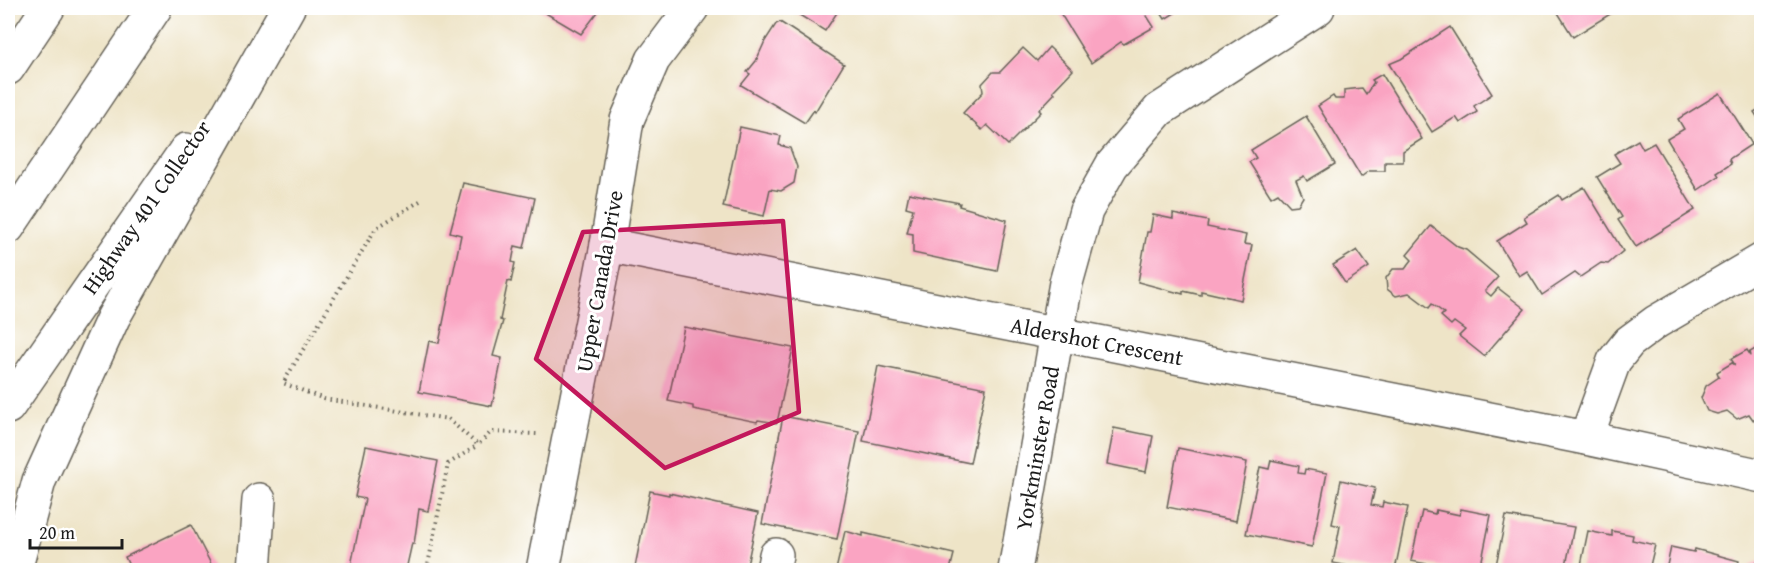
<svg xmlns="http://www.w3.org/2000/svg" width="1769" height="578" viewBox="0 0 1769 578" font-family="'Gentium Book Plus',serif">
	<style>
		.building { fill: #faa4c2 }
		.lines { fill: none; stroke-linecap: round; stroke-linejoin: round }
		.minor-casing { stroke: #666258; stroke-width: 36 }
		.highway-casing { stroke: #666258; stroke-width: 36 }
		.path { stroke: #666258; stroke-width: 4; stroke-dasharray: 1.5 4.5; stroke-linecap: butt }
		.minor { stroke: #fff; stroke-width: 33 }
		.highway { stroke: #fff; stroke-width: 33 }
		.marked { fill: #c2185b; fill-opacity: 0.2; stroke: #c2185b; stroke-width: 4.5; stroke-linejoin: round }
		.labels { text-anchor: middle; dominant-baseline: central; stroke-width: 6; stroke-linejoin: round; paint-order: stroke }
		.street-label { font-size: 22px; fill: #1c1c1c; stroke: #fff }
	</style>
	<rect width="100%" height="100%" fill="#fff"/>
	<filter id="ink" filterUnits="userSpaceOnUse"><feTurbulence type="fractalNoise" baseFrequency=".0167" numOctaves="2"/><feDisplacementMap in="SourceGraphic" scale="12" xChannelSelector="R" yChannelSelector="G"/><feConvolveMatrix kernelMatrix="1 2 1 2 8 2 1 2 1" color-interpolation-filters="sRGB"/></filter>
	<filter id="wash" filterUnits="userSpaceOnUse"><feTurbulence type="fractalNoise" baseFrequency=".008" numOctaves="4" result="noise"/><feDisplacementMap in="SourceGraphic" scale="24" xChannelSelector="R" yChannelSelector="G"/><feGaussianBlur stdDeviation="1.35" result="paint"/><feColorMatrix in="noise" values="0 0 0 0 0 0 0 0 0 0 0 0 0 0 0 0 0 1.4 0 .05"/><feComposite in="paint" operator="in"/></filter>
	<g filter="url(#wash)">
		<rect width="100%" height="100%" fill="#eee4c7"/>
		<g id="blocks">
			<g class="building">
				<polygon points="537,8 601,8 581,34"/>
				<polygon points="795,8 840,8 825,31 793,11"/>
				<polygon points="1057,8 1142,8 1154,27 1124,44 1121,42 1091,63"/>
				<polygon points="1158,8 1183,8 1165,19"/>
				<polygon points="1555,8 1620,8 1573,37"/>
				<polygon points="780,22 844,64 815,112 814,110 805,123 741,85 750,74 747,72 756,61 765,41 776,24"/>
				<polygon points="1450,27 1492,94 1474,106 1477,112 1460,123 1456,117 1432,132 1389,64 1401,59"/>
				<polygon points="1049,47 1073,70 1053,91 1055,93 1039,110 1041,112 1008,145 987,125 982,130 963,113 983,92 982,84 993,72 1000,72 1023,48 1037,61"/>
				<polygon points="1382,74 1422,139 1403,151 1403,162 1385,162 1385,171 1369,171 1361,177 1318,106 1333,96 1335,99 1344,99 1344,90 1362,88 1366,94 1374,82 1372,80"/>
				<polygon points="1720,93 1752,144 1729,159 1731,164 1717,173 1719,176 1698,190 1667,139 1684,129 1678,119"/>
				<polygon points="1762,107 1762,124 1754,112"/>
				<polygon points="1306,116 1335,164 1307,181 1304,176 1296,180 1303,197 1298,205 1290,206 1278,193 1271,197 1249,162 1256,158 1251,150"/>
				<polygon points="740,127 781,136 779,145 790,148 797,167 794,183 781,191 770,189 764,216 723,207"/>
				<polygon points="1638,140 1643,149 1654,143 1695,210 1636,247 1618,220 1622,217 1597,177 1620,163 1614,154"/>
				<polygon points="463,183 535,198 524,248 515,246 512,262 515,263 511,282 508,281 500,320 503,321 493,356 502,358 492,406 419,392 429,341 439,343 461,235 450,232"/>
				<polygon points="1584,187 1623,251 1608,264 1601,263 1580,277 1575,273 1542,295 1527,271 1519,276 1497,241 1527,222 1524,217 1559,195 1562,200"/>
				<polygon points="909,193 960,203 959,206 1007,220 997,271 913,253 913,234 907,233 913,209 906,207"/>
				<polygon points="1173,214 1208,221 1207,227 1246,235 1244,244 1252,245 1241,300 1201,291 1201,295 1183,291 1183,294 1138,282 1147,232 1150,232 1153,215 1173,219"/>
				<polygon points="1431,226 1458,247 1466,250 1498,277 1485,291 1491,296 1498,288 1525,309 1484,356 1459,336 1465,330 1454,322 1451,325 1441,316 1444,313 1432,304 1429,308 1409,293 1396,296 1387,289 1386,278 1393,269 1405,269 1412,260 1407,255"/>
				<polygon points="1357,250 1369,267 1345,283 1333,265"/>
				<polygon points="684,327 793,348 777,423 758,420 757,422 693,409 693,406 668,401"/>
				<polygon points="1762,345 1762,416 1754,421 1749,414 1737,419 1727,411 1717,414 1707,411 1701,398 1706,386 1719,377 1717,372 1732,363 1735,365 1731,359 1747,350 1751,356 1750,352"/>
				<polygon points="878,366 986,388 970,463 863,441"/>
				<polygon points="783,416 859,431 837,539 762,524"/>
				<polygon points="1114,428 1153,436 1146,472 1107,464"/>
				<polygon points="366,446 438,461 428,511 419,509 414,544 412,543 406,570 350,570 365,499 355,497"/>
				<polygon points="1178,448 1247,462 1236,521 1167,507"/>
				<polygon points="1271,460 1299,466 1298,473 1304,474 1305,469 1327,473 1312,547 1246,534 1260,467 1269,469"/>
				<polygon points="1341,480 1375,488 1371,505 1382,507 1383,502 1408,507 1395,570 1369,570 1333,563 1340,526 1332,524"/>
				<polygon points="650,491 669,495 669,493 758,513 746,570 652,570 635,567"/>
				<polygon points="1461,509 1491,515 1480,570 1458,570 1411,561 1422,511 1435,514 1436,510 1460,515"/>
				<polygon points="1506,516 1574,527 1565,570 1495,570"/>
				<polygon points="191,525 214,570 131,570 125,557"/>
				<polygon points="845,531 863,536 863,533 954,554 950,570 836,570"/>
				<polygon points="1588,531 1612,536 1612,531 1633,535 1632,540 1655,545 1649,570 1580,570"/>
				<polygon points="1671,547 1694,552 1695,549 1739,561 1737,570 1666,570"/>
				<polygon points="1762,561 1762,570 1747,570 1752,564"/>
			</g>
		</g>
	</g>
	<g filter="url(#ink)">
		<use href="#blocks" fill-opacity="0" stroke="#666258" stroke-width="1.5"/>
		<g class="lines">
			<g class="minor-casing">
				<g id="minor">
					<polyline points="607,245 1586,438 1762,476"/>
					<polyline points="1586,438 1614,361 1629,342 1656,322 1762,260"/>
					<polyline points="254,570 259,500"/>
					<polyline points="543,570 607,245 627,120 653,60 692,8"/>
					<polyline points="773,570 776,555"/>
					<polyline points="1015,570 1066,283 1086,211 1112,165 1159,110 1318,8"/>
				</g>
			</g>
			<g class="highway-casing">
				<g id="highway">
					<polyline points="8,68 48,8"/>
					<polyline points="8,227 155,8"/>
					<polyline points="8,407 186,150"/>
					<polyline points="15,570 39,481 113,318 288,8"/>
				</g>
			</g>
			<g class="path">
				<polyline points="420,201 376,228 283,383 324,399 448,419 478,445 491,432 537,434"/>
				<polyline points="427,570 448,464 478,445"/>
			</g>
			<use href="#minor" class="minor"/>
			<use href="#highway" class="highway"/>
		</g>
	</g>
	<path class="marked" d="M783 221 799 412 665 468 536 359 583 232Z"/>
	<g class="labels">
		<g class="street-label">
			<text transform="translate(146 207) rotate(-55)">Highway 401 Collector</text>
			<text transform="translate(599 281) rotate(-80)">Upper Canada Drive</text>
			<text transform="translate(1097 341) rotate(11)">Aldershot Crescent</text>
			<text transform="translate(1037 448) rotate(-80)">Yorkminster Road</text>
		</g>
	</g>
	<rect width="1769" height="578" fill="none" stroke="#fff" stroke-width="30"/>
	<path d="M30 539v9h92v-9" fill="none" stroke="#1c1c1c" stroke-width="3"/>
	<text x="39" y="539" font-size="18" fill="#1c1c1c" stroke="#ffffff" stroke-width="4.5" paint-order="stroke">20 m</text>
</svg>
